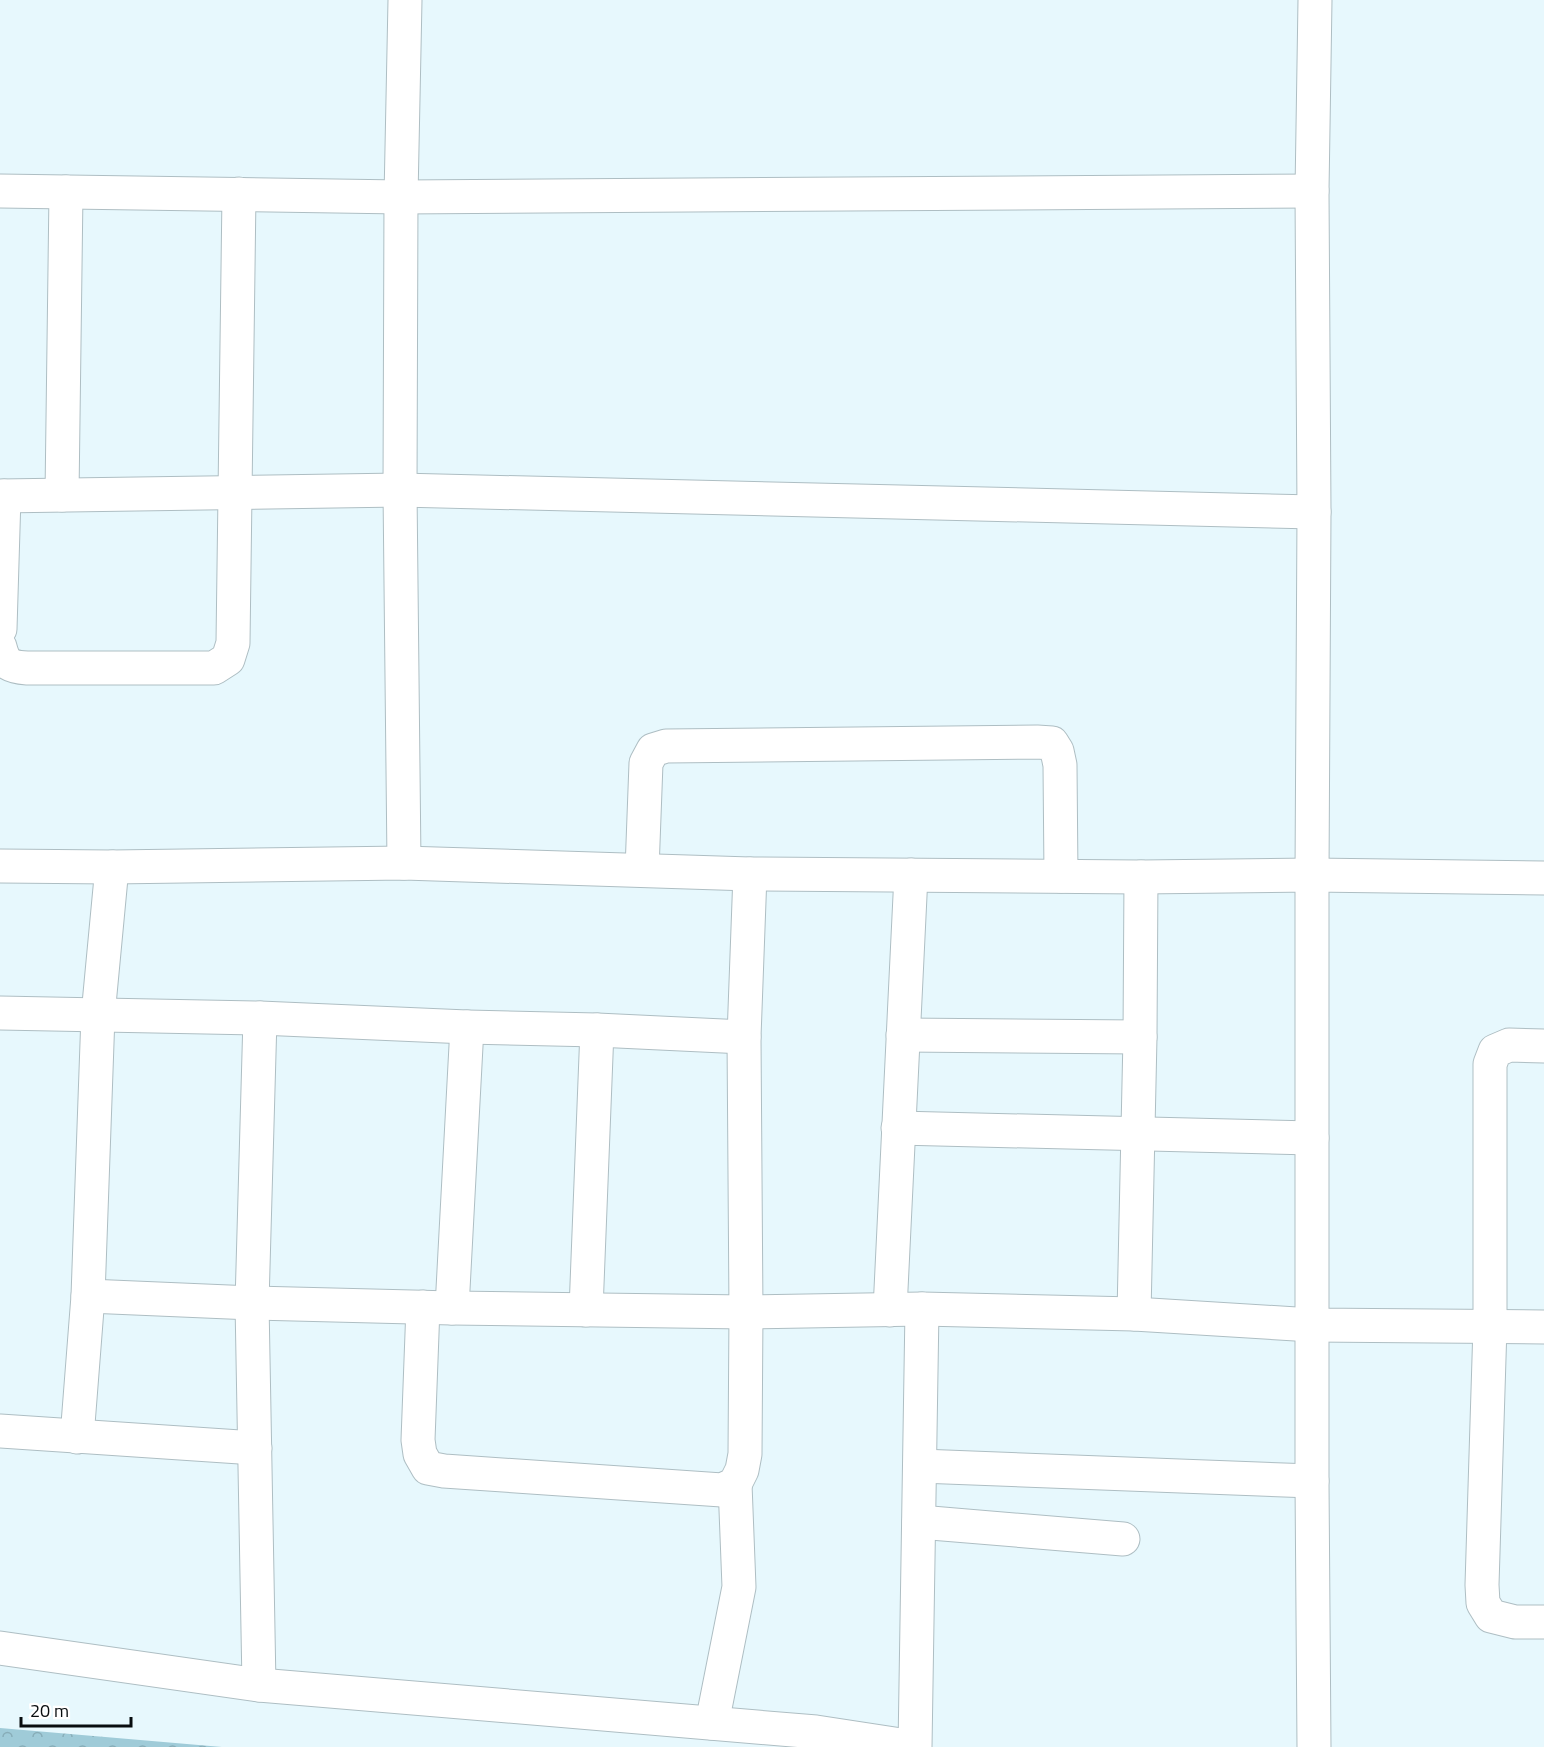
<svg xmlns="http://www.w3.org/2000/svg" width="1544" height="1747" viewBox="0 0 1544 1747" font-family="'Titillium Web',sans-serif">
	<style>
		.park { fill: url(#park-crowns) }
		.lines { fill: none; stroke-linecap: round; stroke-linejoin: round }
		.street-casing { stroke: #aebec3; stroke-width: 35 }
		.secondary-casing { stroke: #aebec3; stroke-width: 35 }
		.street { stroke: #fff; stroke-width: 33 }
		.secondary { stroke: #fff; stroke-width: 33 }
	</style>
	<defs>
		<pattern id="park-crowns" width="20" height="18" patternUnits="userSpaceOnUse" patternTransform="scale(1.5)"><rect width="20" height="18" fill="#9fcbd8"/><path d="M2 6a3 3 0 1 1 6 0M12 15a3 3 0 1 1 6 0" fill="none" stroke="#87adb8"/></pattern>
	</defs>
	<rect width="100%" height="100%" fill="#e7f8fd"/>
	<polygon class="park" points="0,1728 222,1747 0,1747"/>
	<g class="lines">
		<g class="street-casing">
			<g id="street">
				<polyline points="0,191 401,197 1312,191"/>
				<polyline points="62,495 66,192"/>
				<polyline points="0,496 400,490 1314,512"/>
				<polyline points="0,629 4,496"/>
				<path d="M0 647C4 664 10 667 27 668H214L228 659 233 643 239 194"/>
				<polyline points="404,863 400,490 401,197 405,0"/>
				<polyline points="0,866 112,867 404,863 750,874 1141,877 1312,875 1544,878"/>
				<polyline points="642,870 646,763 653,750 666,746 1037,742 1052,743 1057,751 1060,765 1061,876"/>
				<polyline points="0,1013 260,1018 467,1027 597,1030 744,1037"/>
				<polyline points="903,1035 1140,1037"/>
				<polyline points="1544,1046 1509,1045 1495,1051 1490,1064 1490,1326 1482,1585 1483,1603 1491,1616 1515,1622 1544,1622"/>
				<polyline points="898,1128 1312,1138"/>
				<polyline points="88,1296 252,1303 452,1308 746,1312 922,1309 1134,1314 1312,1325 1544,1327"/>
				<polyline points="423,1307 418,1440 420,1454 428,1468 444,1471 722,1490 735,1484 742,1470 745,1454 746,1312 744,1037 750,874"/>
				<polyline points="452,1308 467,1027"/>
				<polyline points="586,1310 597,1030"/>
				<polyline points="890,1310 911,875"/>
				<polyline points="1134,1314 1140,1037 1141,877"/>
				<polyline points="0,1431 255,1448"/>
				<polyline points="77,1437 88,1296 98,1015 112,867"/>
				<polyline points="920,1466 1312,1481"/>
				<polyline points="919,1522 1123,1539"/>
				<polyline points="259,1685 252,1303 260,1018"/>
				<polyline points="712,1723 739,1587 735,1484"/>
				<polyline points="915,1747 922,1309"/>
				<polyline points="1314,1747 1312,1481 1312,875 1314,512 1312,191 1315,0"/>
			</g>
		</g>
		<g class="secondary-casing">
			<polyline id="secondary" points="0,1648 259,1685 816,1732 914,1747"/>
		</g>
		<use href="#street" class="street"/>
		<use href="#secondary" class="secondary"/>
	</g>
	<path d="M21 1717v9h110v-9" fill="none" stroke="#080d0f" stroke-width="3"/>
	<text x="30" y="1717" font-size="18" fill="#080d0f" stroke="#ffffff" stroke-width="4.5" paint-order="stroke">20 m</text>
</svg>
